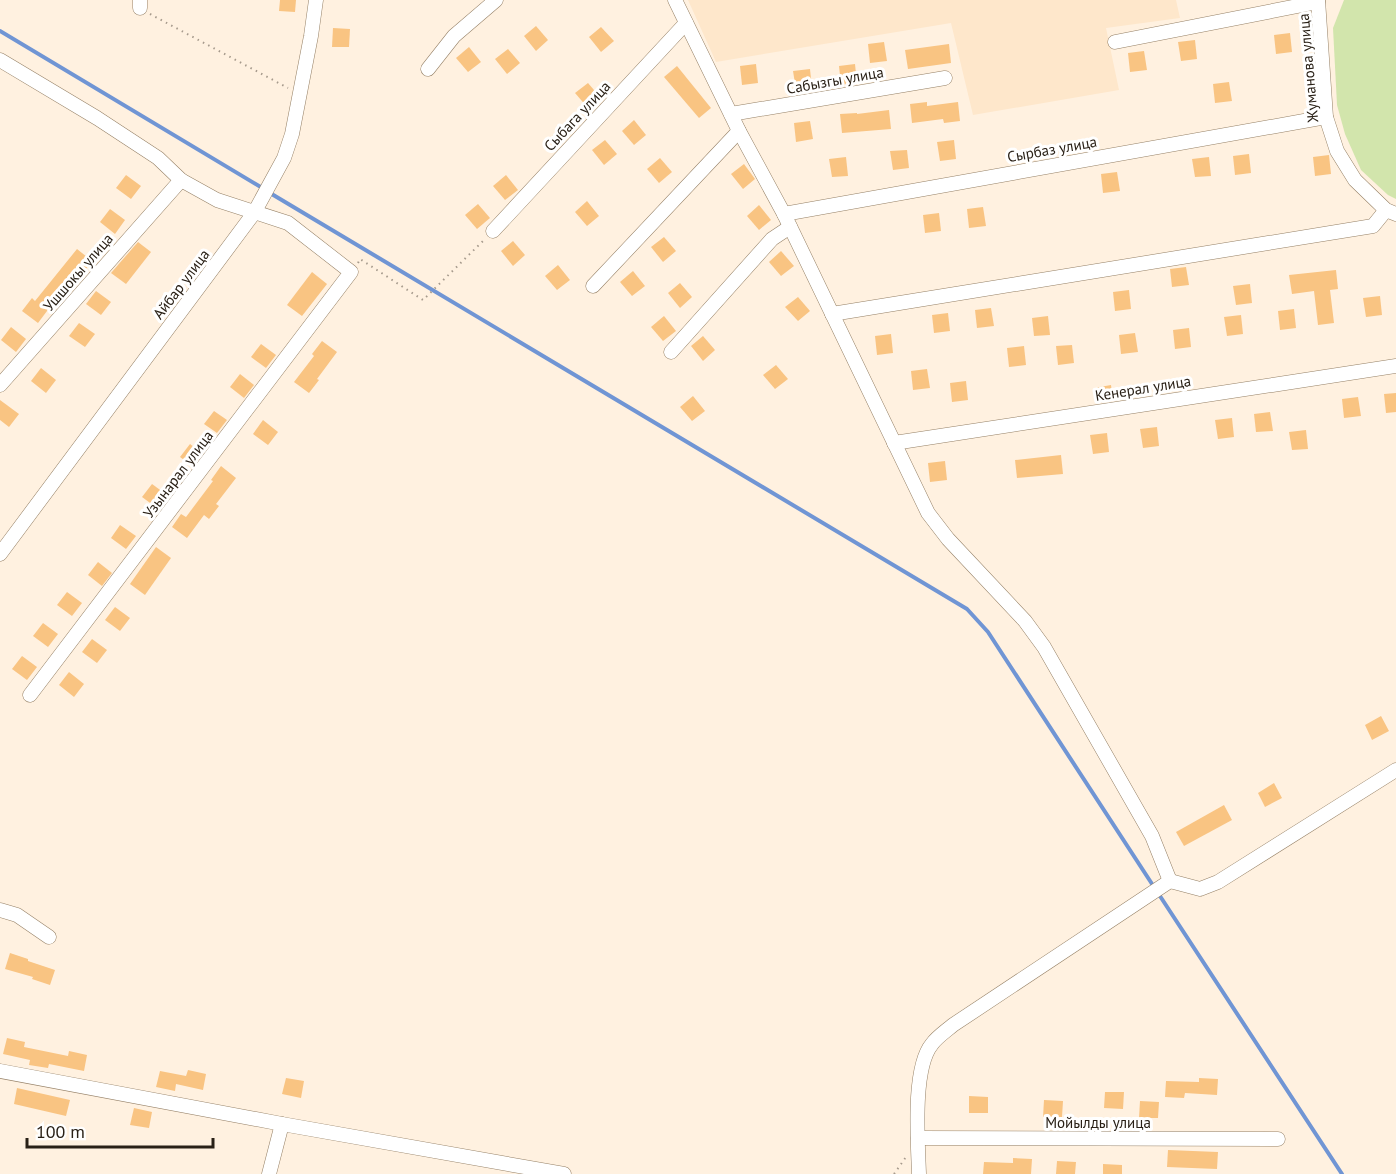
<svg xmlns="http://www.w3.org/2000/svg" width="1396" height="1174" viewBox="0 0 1396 1174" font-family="'PT Sans',sans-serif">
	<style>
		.built { fill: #fee7cb }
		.green { fill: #d2e5ac }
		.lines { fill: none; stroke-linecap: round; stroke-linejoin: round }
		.stream { stroke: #7095d4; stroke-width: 4 }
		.building { fill: #f9c482 }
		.street-casing { stroke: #958066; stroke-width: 15 }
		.path { stroke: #a69a8c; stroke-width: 2; stroke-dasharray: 1.5 4.5; stroke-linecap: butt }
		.street { stroke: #fff; stroke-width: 14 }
		.labels { text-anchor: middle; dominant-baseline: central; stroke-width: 6; stroke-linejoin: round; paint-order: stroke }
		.street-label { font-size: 15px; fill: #292016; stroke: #fff }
	</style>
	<rect width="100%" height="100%" fill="#fff1e0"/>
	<polygon class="built" points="688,0 1176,0 1180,18 1106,28 1119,90 973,115 951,23 716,62"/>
	<polygon class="green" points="1344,0 1396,0 1396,199 1388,195 1361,170 1345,134 1337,105 1333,28"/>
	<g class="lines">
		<g class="stream">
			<polyline points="0,31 264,189"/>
			<polyline points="270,193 967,609 988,632 1154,887"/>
			<polyline points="1158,893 1342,1174"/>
		</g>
	</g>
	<g class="building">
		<polygon points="280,0 296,0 295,12 279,11"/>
		<polygon points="536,26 548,40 536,51 524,36"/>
		<polygon points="601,27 614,41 601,52 589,37"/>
		<polygon points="333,28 350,29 349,47 332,47"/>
		<polygon points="1290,33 1292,52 1276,54 1274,35"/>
		<polygon points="1195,40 1197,59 1181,61 1178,42"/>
		<polygon points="884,42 887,61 870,63 868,44"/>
		<polygon points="949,44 951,63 908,69 905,50"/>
		<polygon points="469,47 481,62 468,72 456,58"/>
		<polygon points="508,49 520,63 507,74 495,59"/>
		<polygon points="1144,51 1147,70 1130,72 1128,53"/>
		<polygon points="756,64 758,83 742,85 740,66"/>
		<polygon points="855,64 857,83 841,85 839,66"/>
		<polygon points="677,66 711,108 699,118 664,77"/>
		<polygon points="810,69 812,88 796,90 793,71"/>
		<polygon points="1229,82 1232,101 1215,103 1213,84"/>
		<polygon points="588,83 600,97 588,108 575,93"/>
		<polygon points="927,102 927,106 958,102 960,121 944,123 943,119 912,123 910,104"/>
		<polygon points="889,110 891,129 842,133 840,114 857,113 857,114"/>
		<polygon points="634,120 646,135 634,145 622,131"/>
		<polygon points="810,121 813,139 796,142 794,123"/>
		<polygon points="605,140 617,154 604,165 592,150"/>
		<polygon points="954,140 956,159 940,161 937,142"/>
		<polygon points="907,150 909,168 893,170 890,151"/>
		<polygon points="1249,154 1251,173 1235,175 1233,156"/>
		<polygon points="1329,155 1331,174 1315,176 1313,157"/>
		<polygon points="846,157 848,176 832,177 829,159"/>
		<polygon points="1209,157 1211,176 1195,177 1192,159"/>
		<polygon points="660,158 672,172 659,183 647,169"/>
		<polygon points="744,164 755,179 743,189 731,174"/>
		<polygon points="1117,172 1120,191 1103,193 1101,174"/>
		<polygon points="126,175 141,186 131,199 116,188"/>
		<polygon points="506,175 518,190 505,200 493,186"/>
		<polygon points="587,201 599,216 587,226 575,212"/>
		<polygon points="478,204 490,218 477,229 465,215"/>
		<polygon points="759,205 771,220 759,230 747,216"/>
		<polygon points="983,207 986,226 969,228 967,209"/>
		<polygon points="110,209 125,220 115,234 100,222"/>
		<polygon points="939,213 941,231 925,233 923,215"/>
		<polygon points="664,237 676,251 663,262 651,247"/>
		<polygon points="513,241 525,255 513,266 501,251"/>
		<polygon points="138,242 151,252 126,284 111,273"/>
		<polygon points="77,249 92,261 82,274 81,272 61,297 59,295 38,323 22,311 32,298 35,301"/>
		<polygon points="781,251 794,266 781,276 769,262"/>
		<polygon points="558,265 570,280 557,290 545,276"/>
		<polygon points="1186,267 1189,285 1172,287 1170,269"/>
		<polygon points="1336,270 1338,289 1330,290 1334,323 1318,325 1314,291 1292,294 1289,275"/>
		<polygon points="633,271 645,286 632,296 620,282"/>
		<polygon points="312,272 327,284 302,316 287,305"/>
		<polygon points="680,283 692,297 680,308 668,293"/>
		<polygon points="1250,284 1252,303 1236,305 1233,286"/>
		<polygon points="1129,290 1131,309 1115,311 1113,292"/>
		<polygon points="96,291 111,302 101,315 86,304"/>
		<polygon points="1380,296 1382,315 1366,317 1363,298"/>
		<polygon points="798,297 810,311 798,321 785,307"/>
		<polygon points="991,308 994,326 977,328 975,310"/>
		<polygon points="1294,309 1296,328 1280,330 1278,311"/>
		<polygon points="948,313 950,331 934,333 932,315"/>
		<polygon points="1241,315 1243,334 1227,336 1224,317"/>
		<polygon points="664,316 676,331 663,341 651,327"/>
		<polygon points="1048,316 1050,335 1034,336 1032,318"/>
		<polygon points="79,323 95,334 85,347 69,336"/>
		<polygon points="11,327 26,339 16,352 1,340"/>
		<polygon points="1189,328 1191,347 1175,349 1173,330"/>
		<polygon points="1135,333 1138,352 1121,354 1119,335"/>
		<polygon points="891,334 893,353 877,355 875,336"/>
		<polygon points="703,336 715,350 703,361 691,346"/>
		<polygon points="322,341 337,352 317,379 319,380 309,393 294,382 314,356 312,354"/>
		<polygon points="261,344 276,355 266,368 251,357"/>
		<polygon points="1072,345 1074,363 1058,365 1056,346"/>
		<polygon points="1024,346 1026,365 1009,367 1007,348"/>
		<polygon points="776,365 788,379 775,389 763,375"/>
		<polygon points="41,368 56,380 46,393 31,381"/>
		<polygon points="927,369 930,388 913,390 911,371"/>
		<polygon points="240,374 254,385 244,398 230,387"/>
		<polygon points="966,381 968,400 952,402 950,383"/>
		<polygon points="1111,385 1113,400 1096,403 1094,388"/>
		<polygon points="1396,393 1396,412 1386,413 1384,394"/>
		<polygon points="693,396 705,411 692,421 680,407"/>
		<polygon points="1358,397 1361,416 1344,418 1342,399"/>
		<polygon points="0,400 19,414 9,427 0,420"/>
		<polygon points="214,411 227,420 217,433 204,424"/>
		<polygon points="1270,412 1273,431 1256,432 1254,414"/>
		<polygon points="1232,418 1234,437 1218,439 1215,420"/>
		<polygon points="263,420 278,432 268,445 253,434"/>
		<polygon points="1157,427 1159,446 1143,448 1140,429"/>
		<polygon points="1306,430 1308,449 1292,450 1289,432"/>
		<polygon points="1107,433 1109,452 1093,454 1090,435"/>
		<polygon points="190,444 202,453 192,466 180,457"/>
		<polygon points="1061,455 1063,474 1017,478 1015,460"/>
		<polygon points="945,461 947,480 930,482 928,463"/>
		<polygon points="221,466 236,478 216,504 219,506 209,519 204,515 187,538 172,527 181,514 186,517 213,481 211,480"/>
		<polygon points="152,484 167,495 157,508 142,497"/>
		<polygon points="120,525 136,536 126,549 111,538"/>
		<polygon points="156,547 171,558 145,595 130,584"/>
		<polygon points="98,562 112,573 102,586 88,575"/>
		<polygon points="67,592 82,603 72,616 57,605"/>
		<polygon points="115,607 130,618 120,631 105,620"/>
		<polygon points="43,623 58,634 48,647 33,636"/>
		<polygon points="92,639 107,650 97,663 82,652"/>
		<polygon points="22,656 37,667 27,680 12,669"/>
		<polygon points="69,672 84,684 74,697 59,685"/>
		<polygon points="1381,716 1389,731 1372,740 1365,725"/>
		<polygon points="1274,783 1282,798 1265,807 1258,793"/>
		<polygon points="1224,805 1232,820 1184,846 1176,832"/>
		<polygon points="10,953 28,959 28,961 55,970 50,985 32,979 33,977 5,969"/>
		<polygon points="7,1038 25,1042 24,1047 68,1056 69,1051 87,1055 84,1071 49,1064 48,1068 29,1065 30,1060 3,1054"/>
		<polygon points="188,1070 206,1074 203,1090 176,1084 175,1091 156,1087 160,1071 186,1076"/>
		<polygon points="286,1078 304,1081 301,1098 282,1094"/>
		<polygon points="1199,1078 1218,1079 1217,1095 1185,1093 1184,1098 1165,1097 1166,1081 1199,1082"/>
		<polygon points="17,1088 70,1100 66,1116 14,1104"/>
		<polygon points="1105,1092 1124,1092 1123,1109 1104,1108"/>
		<polygon points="969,1096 988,1097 988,1113 969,1113"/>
		<polygon points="1044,1100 1063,1101 1062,1117 1043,1117"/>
		<polygon points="1140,1101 1159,1102 1158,1118 1139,1118"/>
		<polygon points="134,1108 152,1112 149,1128 130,1125"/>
		<polygon points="1168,1150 1218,1152 1217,1169 1167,1167"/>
		<polygon points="1013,1158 1032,1159 1031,1174 983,1174 984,1162 1013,1163"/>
		<polygon points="1057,1161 1076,1162 1075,1174 1056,1174"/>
		<polygon points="1103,1164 1122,1165 1122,1174 1103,1174"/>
	</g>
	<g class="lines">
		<g class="street-casing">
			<g id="street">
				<polyline points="675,0 739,131 784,214 928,513 948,539 1025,621 1044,647 1152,836 1170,881"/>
				<polyline points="1318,0 1326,117 1337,151 1355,180 1386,210 1396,214"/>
				<polyline points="140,8 140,0"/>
				<polyline points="1115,42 1318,2"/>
				<polyline points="0,60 97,118 158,158 181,180 217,200 288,223 351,272 30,695"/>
				<polyline points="428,69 454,36 496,0"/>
				<polyline points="731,114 945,78"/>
				<polyline points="784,214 1326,117"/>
				<polyline points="493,231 686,23"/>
				<polyline points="593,286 739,131"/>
				<polyline points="832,314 1373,226 1386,210"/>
				<polyline points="671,352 772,239 790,227"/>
				<polyline points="0,385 181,180"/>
				<polyline points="894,443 1396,366"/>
				<polyline points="0,554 254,213 284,158 292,134 311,36 316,0"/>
				<polyline points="0,910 17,915 49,937"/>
				<polyline points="0,1071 282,1124 564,1174"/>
				<polyline points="918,1138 1278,1139"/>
				<polyline points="269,1174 282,1124"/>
				<path d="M919 1174C918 1142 912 1068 932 1044 937 1037 946 1031 953 1025L1170 881 1200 889 1218 882 1396 770"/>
			</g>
		</g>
		<g class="path">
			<polyline points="150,14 288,88"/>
			<polyline points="358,263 360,259 423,300 485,239"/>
			<polyline points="894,1174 906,1157"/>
		</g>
		<use href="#street" class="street"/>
	</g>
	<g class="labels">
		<g class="street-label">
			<text transform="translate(1308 68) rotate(-95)">Жуманова улица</text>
			<text transform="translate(835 80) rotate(-10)">Сабызгы улица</text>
			<text transform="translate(577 116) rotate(-47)">Сыбага улица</text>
			<text transform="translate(1052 149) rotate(-10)">Сырбаз улица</text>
			<text transform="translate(78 272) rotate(-49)">Ушшокы улица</text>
			<text transform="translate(181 284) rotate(-53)">Айбар улица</text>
			<text transform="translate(1143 388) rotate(-9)">Кенерал улица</text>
			<text transform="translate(178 474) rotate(-53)">Узынарал улица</text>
			<text x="1098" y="1122">Мойылды улица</text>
		</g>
	</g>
	<path d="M27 1138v9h186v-9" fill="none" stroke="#292016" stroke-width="3"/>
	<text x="36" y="1138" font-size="18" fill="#292016" stroke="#ffffff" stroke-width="4.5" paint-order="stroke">100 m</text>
</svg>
